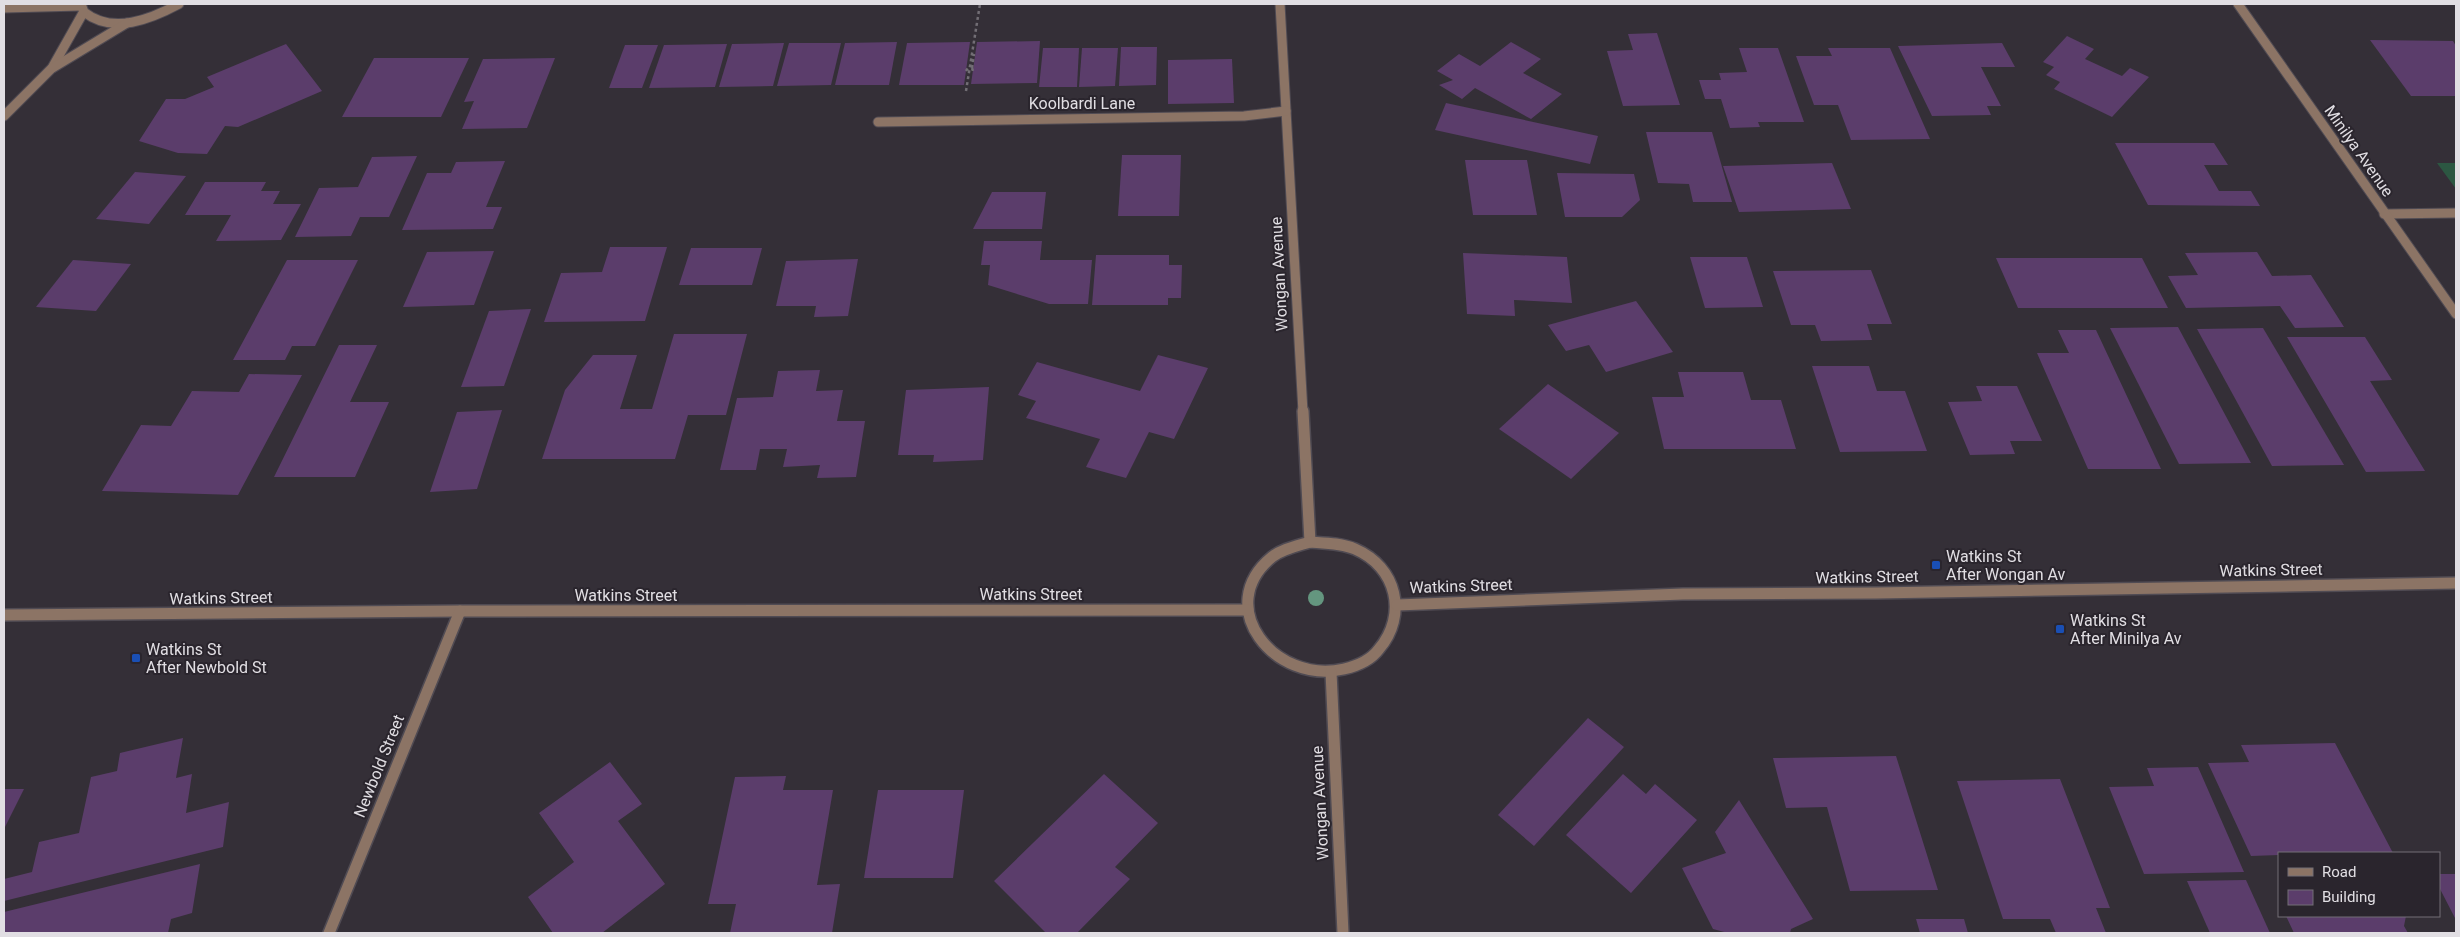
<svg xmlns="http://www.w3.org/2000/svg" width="2460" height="937" viewBox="0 0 2460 937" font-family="Roboto,sans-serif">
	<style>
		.green { fill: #2c5742 }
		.building { fill: #5b3d6b }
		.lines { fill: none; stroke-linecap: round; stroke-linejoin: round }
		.service-casing { stroke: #504b53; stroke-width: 11 }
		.minor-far1-casing { stroke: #504b53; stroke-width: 11 }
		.minor-casing { stroke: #504b53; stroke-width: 14 }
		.path { stroke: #726e75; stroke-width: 2.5; stroke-dasharray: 3 3; stroke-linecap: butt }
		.service { stroke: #8c7465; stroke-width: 9 }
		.minor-far1 { stroke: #8c7465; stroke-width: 9 }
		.minor { stroke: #8c7465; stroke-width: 11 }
		.path-bridge { stroke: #726e75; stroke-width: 2.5; stroke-dasharray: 3 3; stroke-linecap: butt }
		.tree { fill: #64967f }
		.transit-dot { fill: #1a4fb4; stroke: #2a252d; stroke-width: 2 }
		.labels { text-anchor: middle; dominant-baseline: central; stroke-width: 4; stroke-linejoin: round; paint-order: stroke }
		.street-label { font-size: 16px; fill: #e1dee3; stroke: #2a252d }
		.poi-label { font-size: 16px; fill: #e1dee3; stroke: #2a252d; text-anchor: start }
	</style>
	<rect width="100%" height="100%" fill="#342f37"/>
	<polygon class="green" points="2437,163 2456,163 2456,189"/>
	<g class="building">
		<polygon points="1657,33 1680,105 1623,106 1607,51 1633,50 1628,34"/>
		<polygon points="2067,36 2094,49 2085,59 2122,76 2130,68 2149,77 2112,117 2054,89 2060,82 2046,75 2054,67 2043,62"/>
		<polygon points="2370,40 2453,41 2456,46 2456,96 2411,96"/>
		<polygon points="1040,41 1037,83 971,84 977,42"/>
		<polygon points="897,42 889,85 835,85 845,43"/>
		<polygon points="968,42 970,42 964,85 899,85 907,43"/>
		<polygon points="1511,42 1541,59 1523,73 1562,94 1531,119 1475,88 1462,99 1439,85 1453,80 1437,71 1459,54 1480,66"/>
		<polygon points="784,43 773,86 719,87 732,44"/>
		<polygon points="789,43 841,43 831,85 777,86"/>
		<polygon points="2002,43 2015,67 1981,67 2001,106 1987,106 1991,115 1932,116 1898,46"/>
		<polygon points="286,44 322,91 238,127 225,126 207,154 178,153 139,141 166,99 185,99 214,87 207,77"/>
		<polygon points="727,44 715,87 649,88 664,45"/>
		<polygon points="625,45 658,45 642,88 609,88"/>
		<polygon points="1121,47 1157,47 1156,85 1119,86"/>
		<polygon points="1043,48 1079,48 1077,87 1039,87"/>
		<polygon points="1082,48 1118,48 1115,86 1079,87"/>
		<polygon points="1739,48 1778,48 1804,122 1758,122 1760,127 1730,128 1721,99 1705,99 1699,80 1721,80 1719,73 1747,72"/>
		<polygon points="1828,48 1890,48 1930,139 1851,140 1838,105 1814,105 1796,56 1832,56"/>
		<polygon points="374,58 469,58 441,117 342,117"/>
		<polygon points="555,58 527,128 462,129 474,101 464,102 483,59"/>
		<polygon points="1232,59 1234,103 1168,104 1168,60"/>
		<polygon points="1446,103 1598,136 1590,164 1435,130"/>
		<polygon points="1646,132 1712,132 1732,202 1693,202 1689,184 1658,183"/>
		<polygon points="2115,143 2214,143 2228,165 2204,165 2219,191 2251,191 2260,206 2148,205"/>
		<polygon points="1122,155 1181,155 1179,216 1118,216"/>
		<polygon points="417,156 389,217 360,217 351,236 295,237 319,188 358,187 372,157"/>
		<polygon points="1465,160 1527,160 1537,215 1473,215"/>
		<polygon points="505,161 486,207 502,207 493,229 402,230 427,173 451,173 456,162"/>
		<polygon points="1832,163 1851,209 1739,212 1723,166"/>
		<polygon points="135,172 186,176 149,224 96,219"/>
		<polygon points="1557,173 1634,174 1640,200 1622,217 1565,217"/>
		<polygon points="205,182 266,182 261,191 280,191 273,204 301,204 281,240 216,241 231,215 185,215"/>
		<polygon points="992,192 1046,192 1042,229 973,229"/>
		<polygon points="984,241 1042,241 1040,260 1092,260 1088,304 1049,304 988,285 990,265 981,265"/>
		<polygon points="610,247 667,247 645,321 544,322 561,273 602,272"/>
		<polygon points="691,248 762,248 752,285 679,285"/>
		<polygon points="494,251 474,305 403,307 427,252"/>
		<polygon points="2257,252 2272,276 2311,275 2344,327 2295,328 2280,306 2186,308 2168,276 2198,275 2185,253"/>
		<polygon points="1463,253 1567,257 1572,303 1514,300 1515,316 1467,314"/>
		<polygon points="1096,255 1169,255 1169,265 1182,265 1181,298 1168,298 1168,305 1092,305"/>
		<polygon points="1690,257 1747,257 1763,307 1705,308"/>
		<polygon points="1996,258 2142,258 2168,308 2018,308"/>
		<polygon points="858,259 848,316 814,317 816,306 776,306 786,261"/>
		<polygon points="73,260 131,264 96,311 36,307"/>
		<polygon points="287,260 358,260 315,346 292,346 285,360 233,360"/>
		<polygon points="1871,270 1892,324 1867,324 1872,340 1821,341 1815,325 1791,325 1773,271"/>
		<polygon points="1636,301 1673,352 1606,372 1589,345 1566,351 1548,325"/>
		<polygon points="531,309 504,386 461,387 489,311"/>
		<polygon points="2178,327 2251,463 2179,464 2110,328"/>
		<polygon points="2263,328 2344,465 2272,466 2197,329"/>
		<polygon points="2058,330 2096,330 2161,469 2088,469 2037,353 2069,353"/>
		<polygon points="674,334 747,334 726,415 688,415 675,459 542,459 565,390 593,355 637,355 620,409 652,409"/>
		<polygon points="2287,337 2365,337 2392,380 2370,381 2425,471 2366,472"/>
		<polygon points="339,345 377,345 350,402 389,402 355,477 274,477"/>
		<polygon points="1158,355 1208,368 1174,439 1149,432 1126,478 1086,467 1100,439 1026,418 1036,401 1018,395 1037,362 1140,391"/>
		<polygon points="1812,366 1869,366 1877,391 1905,391 1927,451 1840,452"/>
		<polygon points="820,370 816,391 843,390 837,421 865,421 856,477 817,478 820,465 783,467 787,449 760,449 756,470 720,470 737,398 773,397 778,371"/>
		<polygon points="1678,372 1743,372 1751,400 1781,400 1796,449 1664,449 1652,397 1684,397"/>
		<polygon points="249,374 302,375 238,495 102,491 141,425 171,426 192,391 239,392"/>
		<polygon points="1548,384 1619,433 1571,479 1499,429"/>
		<polygon points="1976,386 2017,386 2042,441 2010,441 2015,454 1970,455 1948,402 1982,401"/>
		<polygon points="989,387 983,460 933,462 934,455 898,455 906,390"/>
		<polygon points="502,410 477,489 430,492 457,412"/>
		<polygon points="1588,718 1624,747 1534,846 1498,815"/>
		<polygon points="183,738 176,778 192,774 186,813 229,802 223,847 4,901 4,879 32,872 39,842 79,833 91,777 117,771 120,753"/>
		<polygon points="2335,743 2393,853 2279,853 2279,855 2251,856 2208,763 2249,762 2241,745"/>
		<polygon points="1896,756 1938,890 1850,891 1827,807 1786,808 1773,758"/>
		<polygon points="610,762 642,804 618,821 665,884 602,933 553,933 528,897 574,862 539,813"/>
		<polygon points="2198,767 2244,872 2144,874 2109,787 2154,786 2147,768"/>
		<polygon points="1104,774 1158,823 1115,867 1130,879 1077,933 1046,933 994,881"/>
		<polygon points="1623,774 1646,794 1655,784 1697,820 1631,893 1566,835"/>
		<polygon points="786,776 783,790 833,790 817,885 840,884 832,933 730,933 736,904 708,904 735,777"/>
		<polygon points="2060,779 2110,908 2096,908 2106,933 2056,933 2050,919 2003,919 1957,781"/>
		<polygon points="4,789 24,789 4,829"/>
		<polygon points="878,790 964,790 953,878 864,878"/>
		<polygon points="1739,800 1813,919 1791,929 1790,933 1728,933 1713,929 1682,868 1726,853 1715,832"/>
		<polygon points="200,864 192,913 171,919 168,933 4,933 4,912"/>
		<polygon points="2439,874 2456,874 2456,920 2439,887"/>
		<polygon points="2246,880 2270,933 2210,933 2187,881"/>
		<polygon points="2286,916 2406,916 2404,926 2408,933 2294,933"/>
		<polygon points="1916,919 1964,919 1968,933 1920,933"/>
	</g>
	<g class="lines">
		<g class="service-casing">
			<polyline id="service" points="2384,214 2456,213"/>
		</g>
		<g class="minor-far1-casing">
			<g id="minor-far1">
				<path d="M81 4 84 12C113 35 151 19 179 4"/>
				<polyline points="1280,4 1303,412"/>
				<polyline points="2238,4 2456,314"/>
				<polyline points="4,8 80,6"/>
				<polyline points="52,68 83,13"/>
				<polyline points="4,116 51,69 127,23"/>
				<polyline points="878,122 1244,116 1286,111"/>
			</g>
		</g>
		<g class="minor-casing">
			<g id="minor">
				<polyline points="1303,411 1310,542"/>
				<path d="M1310 542C1325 543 1341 543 1355 549 1397 567 1408 615 1379 649 1371 660 1357 666 1344 669 1274 685 1212 606 1272 557 1282 549 1297 546 1310 542Z"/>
				<polyline points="1397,605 1683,594 1876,593 2456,583"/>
				<polyline points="4,615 460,611 1248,610"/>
				<polyline points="1331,672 1343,933"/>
				<polyline points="329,933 460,611"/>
			</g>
		</g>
		<g class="path">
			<polyline points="972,68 974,54"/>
			<polyline points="966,91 980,4"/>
		</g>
		<use href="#service" class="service"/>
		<use href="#minor-far1" class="minor-far1"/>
		<use href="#minor" class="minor"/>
		<g class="path-bridge">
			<polyline points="972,68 973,71"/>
			<polyline points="966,71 968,68"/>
		</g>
	</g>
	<circle class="tree" cx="1316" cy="598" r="8"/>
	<g class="transit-dot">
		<rect x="1931" y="560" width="10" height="10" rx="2.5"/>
		<rect x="2055" y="624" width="10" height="10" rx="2.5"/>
		<rect x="131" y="653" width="10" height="10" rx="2.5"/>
	</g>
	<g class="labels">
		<g class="street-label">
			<text x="1082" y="103">Koolbardi Lane</text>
			<text transform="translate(2359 151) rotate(55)">Minilya Avenue</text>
			<text transform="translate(1279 274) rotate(-93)">Wongan Avenue</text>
			<text transform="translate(2271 570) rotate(-1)">Watkins Street</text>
			<text transform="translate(1867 577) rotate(-1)">Watkins Street</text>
			<text transform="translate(1461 586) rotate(-2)">Watkins Street</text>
			<text x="1031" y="594">Watkins Street</text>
			<text x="626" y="595">Watkins Street</text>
			<text transform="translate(221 598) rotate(-1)">Watkins Street</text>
			<text transform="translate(379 766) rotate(-68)">Newbold Street</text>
			<text transform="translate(1320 803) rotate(-93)">Wongan Avenue</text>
		</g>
		<g class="poi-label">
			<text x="1946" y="556">Watkins St<tspan x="1946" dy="18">After Wongan Av</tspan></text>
			<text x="2070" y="620">Watkins St<tspan x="2070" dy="18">After Minilya Av</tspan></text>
			<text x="146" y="649">Watkins St<tspan x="146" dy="18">After Newbold St</tspan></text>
		</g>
	</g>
	<rect width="2460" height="937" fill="none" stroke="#e1dee3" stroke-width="10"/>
	<rect x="2278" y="852" width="162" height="65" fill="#2a252d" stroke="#736f76"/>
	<rect x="2288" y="868" width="25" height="8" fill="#8c7465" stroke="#736f76"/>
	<text x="2322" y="877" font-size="15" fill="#e1dee3">Road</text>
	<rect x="2288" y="890" width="25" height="15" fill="#5b3d6b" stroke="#736f76"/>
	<text x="2322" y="902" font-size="15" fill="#e1dee3">Building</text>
</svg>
